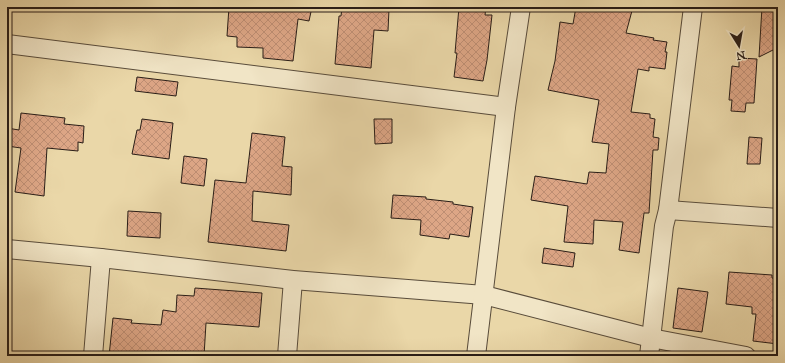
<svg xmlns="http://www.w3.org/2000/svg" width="785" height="363" viewBox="0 0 785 363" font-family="'IM FELL Great Primer',serif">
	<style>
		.building { fill: url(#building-cross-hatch); stroke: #291d17 }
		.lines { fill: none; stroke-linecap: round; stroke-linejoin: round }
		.street-casing { stroke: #594c3b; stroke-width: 20 }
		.street { stroke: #f1e5c6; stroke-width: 18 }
	</style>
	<defs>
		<pattern id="building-cross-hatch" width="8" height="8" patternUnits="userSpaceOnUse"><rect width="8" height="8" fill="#dda686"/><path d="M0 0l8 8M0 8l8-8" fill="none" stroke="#be8e73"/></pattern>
	</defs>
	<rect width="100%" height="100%" fill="#ead7a8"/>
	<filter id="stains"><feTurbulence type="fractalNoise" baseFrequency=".005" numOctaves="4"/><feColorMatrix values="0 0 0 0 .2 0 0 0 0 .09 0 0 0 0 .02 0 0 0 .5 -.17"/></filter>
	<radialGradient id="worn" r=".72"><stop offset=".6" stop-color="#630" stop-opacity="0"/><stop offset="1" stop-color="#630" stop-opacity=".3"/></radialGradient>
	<g class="building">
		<polygon points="229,7 268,8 268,7 312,7 309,21 298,19 293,61 263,58 263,48 237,47 237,37 227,36"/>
		<polygon points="342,7 389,9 388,31 374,30 371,68 335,64 339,16 341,16"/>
		<polygon points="459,7 486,7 485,15 492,15 487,60 483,81 454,77 457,53 455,53"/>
		<polygon points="576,7 633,7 626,33 654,38 653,40 667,42 665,52 667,52 665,69 649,67 649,71 638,69 631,112 650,114 650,118 655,119 653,137 659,138 658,150 653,150 649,213 644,213 639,253 619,250 623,222 594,220 593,244 564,242 568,206 531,200 535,176 587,184 589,172 606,173 609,144 592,142 599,100 548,90 555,61 560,22 573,24"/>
		<polygon points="762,7 776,7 774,16 777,16 775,49 759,57"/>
		<polygon points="739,58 757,59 754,103 746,103 745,112 731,111 732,100 729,100 732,66 739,67"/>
		<polygon points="137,77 178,82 176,96 135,91"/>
		<polygon points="21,113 65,118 64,124 84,126 83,143 78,142 78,151 47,148 44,196 15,192 21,148 7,146 7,128 19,130"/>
		<polygon points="142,119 173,123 169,159 132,154 137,130 140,130"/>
		<polygon points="374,119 392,119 392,143 375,144"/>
		<polygon points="252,133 285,137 282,166 292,167 291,195 253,191 252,221 289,225 286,251 208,242 215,180 246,183"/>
		<polygon points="749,137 762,138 760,164 747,164"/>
		<polygon points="184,156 207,159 204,186 181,183"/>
		<polygon points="393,195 426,197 426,199 453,202 453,204 473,207 469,237 450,234 449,239 420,235 421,220 391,218"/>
		<polygon points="128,211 161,213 160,238 127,236"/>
		<polygon points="544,248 575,253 573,267 542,263"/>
		<polygon points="729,272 772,275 772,278 778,279 778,344 753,341 756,314 752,314 752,307 726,304"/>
		<polygon points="195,288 262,293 259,327 206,323 204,356 109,356 113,318 132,320 131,323 161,325 163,310 176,312 177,295 194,296"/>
		<polygon points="678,288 708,292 702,332 673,328"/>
	</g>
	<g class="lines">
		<g class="street-casing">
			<g id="street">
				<polyline points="7,44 506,107"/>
				<polyline points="668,210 778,218"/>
				<polyline points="7,249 101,258 293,280 484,295 651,338 746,356"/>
				<polyline points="93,356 101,258"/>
				<polyline points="287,356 293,280"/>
				<polyline points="476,356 506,107 521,7"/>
				<polyline points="649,356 664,226 668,210 693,7"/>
			</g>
		</g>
		<use href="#street" class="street"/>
	</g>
	<rect width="785" height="363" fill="none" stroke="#ead7a8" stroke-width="24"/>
	<rect x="8" y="8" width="769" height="347" fill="none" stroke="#291d17" stroke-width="2"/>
	<rect x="12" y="12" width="761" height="339" fill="none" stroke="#291d17"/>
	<g transform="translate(739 46) rotate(169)" stroke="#f1e5c6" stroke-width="3" paint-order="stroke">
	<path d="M0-3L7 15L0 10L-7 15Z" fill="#291d17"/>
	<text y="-6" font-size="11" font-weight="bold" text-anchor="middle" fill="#291d17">N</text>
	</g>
	<rect width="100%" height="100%" filter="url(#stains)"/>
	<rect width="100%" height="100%" fill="url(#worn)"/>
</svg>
